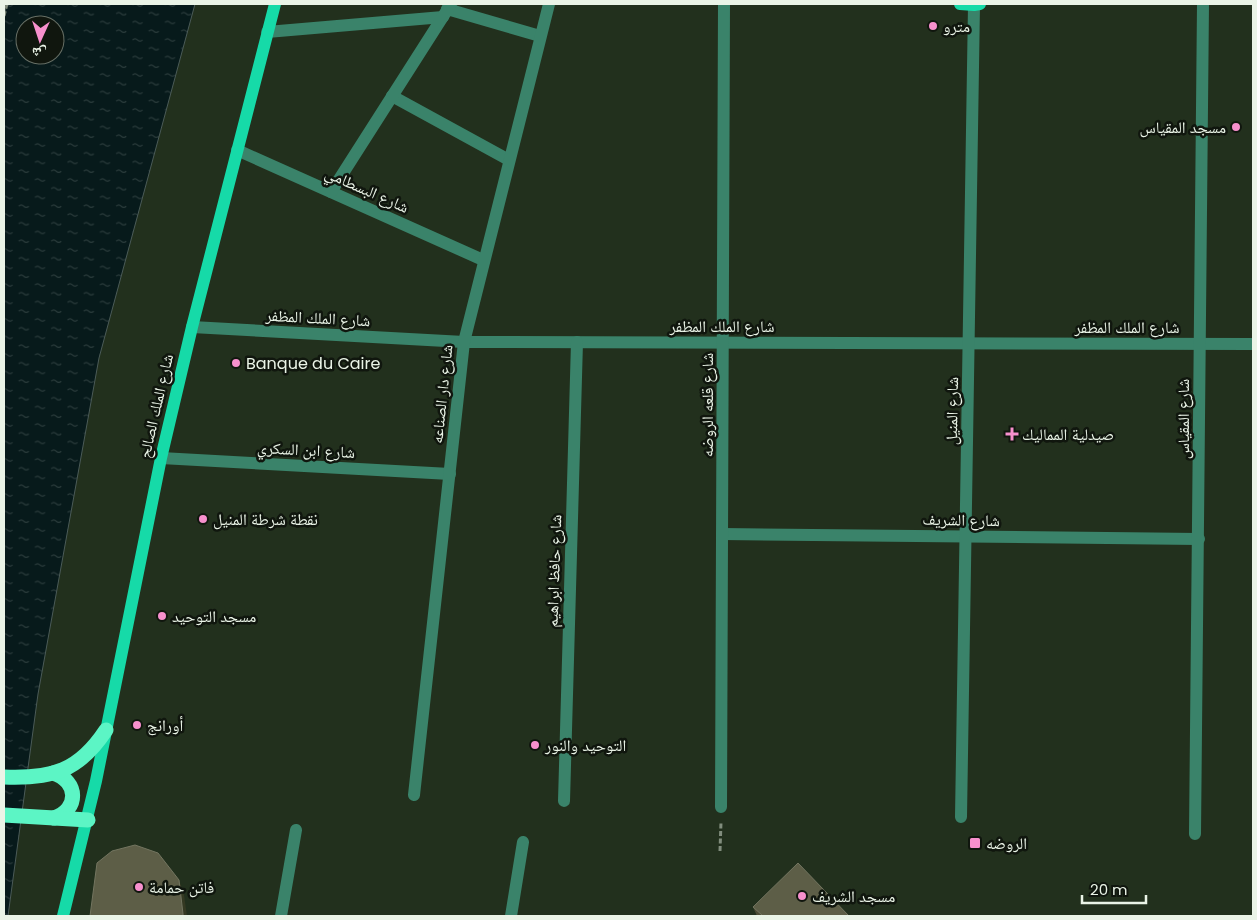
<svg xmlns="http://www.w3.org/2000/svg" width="1257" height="920" viewBox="0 0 1257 920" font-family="Poppins,'Noto Naskh Arabic',sans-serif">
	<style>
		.water { fill: url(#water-ripples); stroke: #4b5b58; fill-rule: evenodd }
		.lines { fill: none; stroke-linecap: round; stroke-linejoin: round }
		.path { stroke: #818d7d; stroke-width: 3; stroke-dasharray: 5 2.5; stroke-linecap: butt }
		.minor { stroke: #3a836a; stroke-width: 12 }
		.major { stroke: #16daa8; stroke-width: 12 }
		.highway { stroke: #5cf5c5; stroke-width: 15 }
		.wall { fill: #4c4c34 }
		.shaded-wall { fill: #343922 }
		.building { fill: #5d5e47; stroke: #737560 }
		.poi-dot { fill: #f790cd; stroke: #10160e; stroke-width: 2 }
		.labels { text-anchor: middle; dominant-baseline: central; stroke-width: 5; stroke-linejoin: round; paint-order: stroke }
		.poi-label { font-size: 16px; fill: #eaf4e7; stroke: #10160e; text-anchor: start }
		.street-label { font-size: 16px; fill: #eaf4e7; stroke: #10160e }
	</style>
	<defs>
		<pattern id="water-ripples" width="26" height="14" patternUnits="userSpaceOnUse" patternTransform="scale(1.25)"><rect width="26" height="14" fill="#071a1b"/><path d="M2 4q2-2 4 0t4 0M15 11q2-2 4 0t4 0" fill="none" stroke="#2b3c3c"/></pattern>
	</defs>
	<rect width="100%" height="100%" fill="#22301d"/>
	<path class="water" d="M7 4H195L99 358 38 694 8 916H4V16ZM25 25H55V55H25Z"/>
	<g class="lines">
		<g class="path">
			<polyline points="4,16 7,4"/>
			<polyline points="720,851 721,822"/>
		</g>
		<g class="minor">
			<polyline points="447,9 540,36"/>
			<polyline points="267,32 443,17"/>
			<polyline points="392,96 509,160"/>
			<polyline points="237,150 483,260"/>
			<polyline points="331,192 451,4"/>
			<polyline points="192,327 464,342 1253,344"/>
			<polyline points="161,458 450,474"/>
			<polyline points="722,534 1199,539"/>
			<polyline points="414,795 464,342 549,4"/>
			<polyline points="564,801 577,342"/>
			<polyline points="721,807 724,4"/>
			<polyline points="961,817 974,5"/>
			<polyline points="1195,834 1203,4"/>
			<polyline points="281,916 296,830"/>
			<polyline points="511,916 523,842"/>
		</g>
		<g class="major">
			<polyline points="960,4 974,5 980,4"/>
			<polyline points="63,916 96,781 161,458 192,327 275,4"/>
		</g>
		<g class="highway">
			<path d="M53 773C79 781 79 810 54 818"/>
			<path d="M4 777C52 779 79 771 106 730"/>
			<polyline points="4,815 88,820"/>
		</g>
	</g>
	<polygon class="wall" points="753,907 849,916 757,916"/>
	<polygon class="shaded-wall" points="179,880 184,895 187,916 183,916"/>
	<g class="building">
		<polygon points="135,845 158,853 179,880 183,914 183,916 90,916 97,863 112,851"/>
		<polygon points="798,863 849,916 763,916 753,907"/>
	</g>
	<g class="poi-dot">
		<circle cx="933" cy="26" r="5"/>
		<circle cx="1236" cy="127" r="5"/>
		<circle cx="236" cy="363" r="5"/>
		<path d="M1009.5 426.5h5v5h5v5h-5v5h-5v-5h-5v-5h5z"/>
		<circle cx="203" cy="519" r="5"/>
		<circle cx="162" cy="616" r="5"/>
		<circle cx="137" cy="725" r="5"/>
		<circle cx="535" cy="745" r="5"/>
		<rect x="969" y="837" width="12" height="12" rx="2.5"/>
		<circle cx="139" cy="887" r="5"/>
		<circle cx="802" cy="896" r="5"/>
	</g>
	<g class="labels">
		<g class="poi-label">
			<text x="943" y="26">مترو</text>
			<text x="1226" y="127" text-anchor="end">مسجد المقياس</text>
			<text x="246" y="363">Banque du Caire</text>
			<text x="1022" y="434">صيدلية المماليك</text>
			<text x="213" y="519">نقطة شرطة المنيل</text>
			<text x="172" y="616">مسجد التوحيد</text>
			<text x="147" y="725">أورانج</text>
			<text x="545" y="745">التوحيد والنور</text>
			<text x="986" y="843">الروضه</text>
			<text x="149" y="887">فاتن حمامة</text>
			<text x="812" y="896">مسجد الشريف</text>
		</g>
		<g class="street-label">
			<text transform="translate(367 190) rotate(24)">شارع البسطامي</text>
			<text transform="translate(318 318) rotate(3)">شارع الملك المظفر</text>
			<text x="722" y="326">شارع الملك المظفر</text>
			<text x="1127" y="327">شارع الملك المظفر</text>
			<text transform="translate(442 394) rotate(-84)">شارع دار الصناعه</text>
			<text transform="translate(707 405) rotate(-90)">شارع قلعه الروضه</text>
			<text transform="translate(156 406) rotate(-77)">شارع الملك الصالح</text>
			<text transform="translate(952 411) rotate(-89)">شارع المنيل</text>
			<text transform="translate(1183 419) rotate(-90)">شارع المقياس</text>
			<text transform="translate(306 450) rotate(3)">شارع ابن السكري</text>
			<text transform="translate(961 520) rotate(1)">شارع الشريف</text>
			<text transform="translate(554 571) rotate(-88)">شارع حافظ ابراهيم</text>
		</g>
	</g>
	<rect width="1257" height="920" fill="none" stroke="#eaf4e7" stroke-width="10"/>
	<g transform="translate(40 40) rotate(183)"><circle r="24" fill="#10160e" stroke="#676f65"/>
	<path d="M0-4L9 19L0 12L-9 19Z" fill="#f790cd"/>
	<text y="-8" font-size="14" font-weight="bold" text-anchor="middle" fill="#eaf4e7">ش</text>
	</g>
	<path d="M1082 895v8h64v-8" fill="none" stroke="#eaf4e7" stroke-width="2.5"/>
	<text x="1090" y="895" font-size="15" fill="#eaf4e7" stroke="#10160e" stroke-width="4" paint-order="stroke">20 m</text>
</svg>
